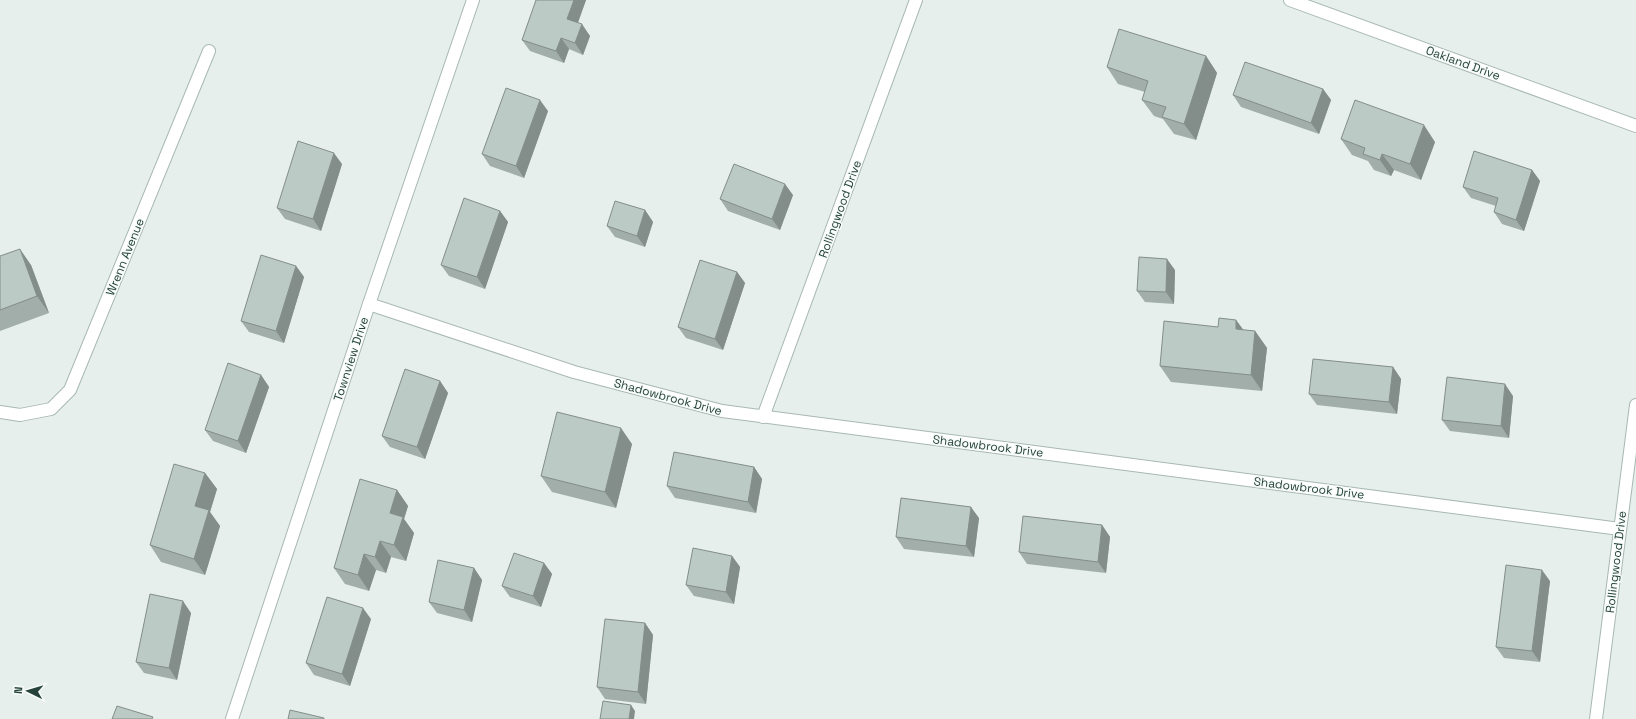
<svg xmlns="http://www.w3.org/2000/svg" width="1636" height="719" viewBox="0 0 1636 719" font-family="'Space Grotesk',sans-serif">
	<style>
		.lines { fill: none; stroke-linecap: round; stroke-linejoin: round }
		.street-casing { stroke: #a8b8b2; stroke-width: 14 }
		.street { stroke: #fff; stroke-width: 12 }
		.wall { fill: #a1aea9 }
		.shaded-wall { fill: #838d89 }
		.building { fill: #bbcac4; stroke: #838d89 }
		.labels { text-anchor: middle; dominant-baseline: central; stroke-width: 3; stroke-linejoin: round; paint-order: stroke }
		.street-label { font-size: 12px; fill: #24423a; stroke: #f7fbf9 }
	</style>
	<rect width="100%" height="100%" fill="#e6efeb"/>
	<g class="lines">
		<g class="street-casing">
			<g id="street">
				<polyline points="1290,0 1636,126"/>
				<polyline points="369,304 574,372 722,411 1620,529"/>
				<polyline points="0,412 20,415 51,409 70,390 209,51"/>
				<polyline points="763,417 916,0"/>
				<polyline points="232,719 369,304 473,0"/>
				<polyline points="1596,719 1636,405"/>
			</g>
		</g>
		<use href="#street" class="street"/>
	</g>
	<g class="wall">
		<polygon points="536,0 586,0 578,23 590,36 583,55 569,49 564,63 530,51 522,40"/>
		<polygon points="1206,56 1217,73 1196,140 1174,134 1163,119 1154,116 1142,100 1145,92 1118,84 1107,67"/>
		<polygon points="1323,89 1331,100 1319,134 1241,107 1233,95"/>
		<polygon points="548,111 524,178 490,166 482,154"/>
		<polygon points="1341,139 1435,142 1421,180 1394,170 1391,176 1374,170 1368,161 1352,155"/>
		<polygon points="342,164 321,231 285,219 277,208"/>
		<polygon points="1532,170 1540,181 1524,231 1502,224 1494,212 1496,206 1471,198 1463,187"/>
		<polygon points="793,195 780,230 728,211 720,199"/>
		<polygon points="645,210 653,222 645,247 615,237 607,226"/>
		<polygon points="500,211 508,222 485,289 449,276 441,265"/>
		<polygon points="0,256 31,265 49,313 0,331"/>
		<polygon points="296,266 304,277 284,343 249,332 241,321"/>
		<polygon points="1175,270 1174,304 1145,302 1137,291"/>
		<polygon points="737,272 745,283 723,350 686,338 678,327"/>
		<polygon points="1236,320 1243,330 1255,331 1267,348 1262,391 1171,382 1160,366 1218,327"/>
		<polygon points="1393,367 1401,379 1397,414 1317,405 1309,394"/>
		<polygon points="261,375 269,387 246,453 213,441 205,430"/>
		<polygon points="440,381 448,393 425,459 390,447 382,436"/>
		<polygon points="1513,396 1509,438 1450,431 1442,420"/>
		<polygon points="632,444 616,508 552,492 541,476"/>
		<polygon points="754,467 762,479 756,513 675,498 667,486"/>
		<polygon points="205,473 217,489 210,512 220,526 205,575 161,562 150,545"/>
		<polygon points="397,490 408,506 404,519 414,533 406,561 391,557 386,573 376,570 369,591 345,584 334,568"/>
		<polygon points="979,518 974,557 904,549 896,537"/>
		<polygon points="1102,525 1110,537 1106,573 1027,564 1019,552"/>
		<polygon points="732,556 740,567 734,604 694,596 686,585"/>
		<polygon points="544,563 552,574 541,607 510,597 502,586"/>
		<polygon points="474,568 482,580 472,622 437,613 429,602"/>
		<polygon points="1550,581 1540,662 1504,658 1496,647"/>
		<polygon points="191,613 177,680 144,673 136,662"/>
		<polygon points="371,619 350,686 314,675 306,663"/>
		<polygon points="645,623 653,635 646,704 605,699 597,687"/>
	</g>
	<g class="shaded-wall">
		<polygon points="574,0 586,0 575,30 567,19"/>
		<polygon points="582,24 590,36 583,55 575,43"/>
		<polygon points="561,38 569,49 564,63 556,51"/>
		<polygon points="1206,56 1217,73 1196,140 1184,124"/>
		<polygon points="1323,89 1331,100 1319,134 1311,123"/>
		<polygon points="540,100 548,111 524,178 516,166"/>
		<polygon points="1424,125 1435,142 1421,180 1410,164"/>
		<polygon points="334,153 342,164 321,231 313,219"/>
		<polygon points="1382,154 1394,170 1391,176 1380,160"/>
		<polygon points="1532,170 1540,181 1524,231 1516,220"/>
		<polygon points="785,184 793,195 780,230 772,219"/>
		<polygon points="645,210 653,222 645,247 637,236"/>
		<polygon points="500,211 508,222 485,289 477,277"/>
		<polygon points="20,249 31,265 49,313 37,296"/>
		<polygon points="1167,259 1175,270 1174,304 1166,292"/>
		<polygon points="296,266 304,277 284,343 276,331"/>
		<polygon points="737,272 745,283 723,350 715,339"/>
		<polygon points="1236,320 1248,336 1236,329"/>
		<polygon points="1255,331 1267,348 1262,391 1251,375"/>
		<polygon points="1393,367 1401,379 1397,414 1389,402"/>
		<polygon points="261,375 269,387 246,453 238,441"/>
		<polygon points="440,381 448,393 425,459 417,447"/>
		<polygon points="1505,384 1513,396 1509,438 1501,426"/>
		<polygon points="621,428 632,444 616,508 605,492"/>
		<polygon points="754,467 762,479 756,513 748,502"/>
		<polygon points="205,473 217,489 210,512 220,526 205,575 194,559 195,506"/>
		<polygon points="397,490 408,506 404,519 414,533 406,561 394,545 390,513"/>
		<polygon points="971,507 979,518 974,557 966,546"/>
		<polygon points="1102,525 1110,537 1106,573 1098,562"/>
		<polygon points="380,541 391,557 386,573 375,557"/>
		<polygon points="364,554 376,570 369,591 358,575"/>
		<polygon points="732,556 740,567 734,604 726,592"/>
		<polygon points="544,563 552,574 541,607 533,596"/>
		<polygon points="474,568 482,580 472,622 464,610"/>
		<polygon points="1542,570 1550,581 1540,662 1532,651"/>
		<polygon points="183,601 191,613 177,680 169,668"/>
		<polygon points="363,608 371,619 350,686 342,674"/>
		<polygon points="645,623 653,635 646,704 638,692"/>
		<polygon points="631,705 635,711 634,719 629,719"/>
	</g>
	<g class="building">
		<polygon points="536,0 574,0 567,19 582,24 575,43 561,38 556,51 522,40"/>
		<polygon points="1119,29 1206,56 1184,124 1162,117 1166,107 1142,100 1148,81 1107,67"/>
		<polygon points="1245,62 1323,89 1311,123 1233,95"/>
		<polygon points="506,88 540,100 516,166 482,154"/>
		<polygon points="1355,100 1424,125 1410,164 1382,154 1380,160 1363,154 1365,148 1341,139"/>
		<polygon points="298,141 334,153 313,219 277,208"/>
		<polygon points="1474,151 1532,170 1516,220 1494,212 1498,198 1463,187"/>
		<polygon points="734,164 785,184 772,219 720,199"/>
		<polygon points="464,198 500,211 477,277 441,265"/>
		<polygon points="615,201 645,210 637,236 607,226"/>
		<polygon points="20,249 37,296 0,310 0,256"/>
		<polygon points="261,255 296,266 276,331 241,321"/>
		<polygon points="1139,257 1167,259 1166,292 1137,291"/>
		<polygon points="700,260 737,272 715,339 678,327"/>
		<polygon points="1219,318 1236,320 1236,329 1255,331 1251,375 1160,366 1164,321 1218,327"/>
		<polygon points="1313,359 1393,367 1389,402 1309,394"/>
		<polygon points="228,363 261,375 238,441 205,430"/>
		<polygon points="405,369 440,381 417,447 382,436"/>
		<polygon points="1447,377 1505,384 1501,426 1442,420"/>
		<polygon points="557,412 621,428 605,492 541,476"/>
		<polygon points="674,452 754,467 748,502 667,486"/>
		<polygon points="174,464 205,473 195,506 209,510 194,559 150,545"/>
		<polygon points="360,479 397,490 390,513 403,517 394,545 380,541 375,557 364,554 358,575 334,568"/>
		<polygon points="901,498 971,507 966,546 896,537"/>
		<polygon points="1023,516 1102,525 1098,562 1019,552"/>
		<polygon points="693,548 732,556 726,592 686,585"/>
		<polygon points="514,553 544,563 533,596 502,586"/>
		<polygon points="438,560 474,568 464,610 429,602"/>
		<polygon points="1506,565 1542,570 1532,651 1496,647"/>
		<polygon points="150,594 183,601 169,668 136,662"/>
		<polygon points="327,597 363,608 342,674 306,663"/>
		<polygon points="605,619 645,623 638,692 597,687"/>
		<polygon points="603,701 631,705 629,719 600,719"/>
		<polygon points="117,706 153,717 152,719 112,719"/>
		<polygon points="290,710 324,718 324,719 288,719"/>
	</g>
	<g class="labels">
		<g class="street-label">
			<text transform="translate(1463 63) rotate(20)">Oakland Drive</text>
			<text transform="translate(840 209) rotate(-70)">Rollingwood Drive</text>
			<text transform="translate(125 257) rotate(-68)">Wrenn Avenue</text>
			<text transform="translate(351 359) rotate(-72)">Townview Drive</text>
			<text transform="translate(668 397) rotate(15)">Shadowbrook Drive</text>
			<text transform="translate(988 446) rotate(7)">Shadowbrook Drive</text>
			<text transform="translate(1309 488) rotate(7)">Shadowbrook Drive</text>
			<text transform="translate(1616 562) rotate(-83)">Rollingwood Drive</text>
		</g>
	</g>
	<g transform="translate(28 691) rotate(275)" stroke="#f7fbf9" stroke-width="3" paint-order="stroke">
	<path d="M0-3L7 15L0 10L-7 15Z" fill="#24423a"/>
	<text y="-6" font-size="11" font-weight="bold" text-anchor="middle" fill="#24423a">N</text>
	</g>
</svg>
